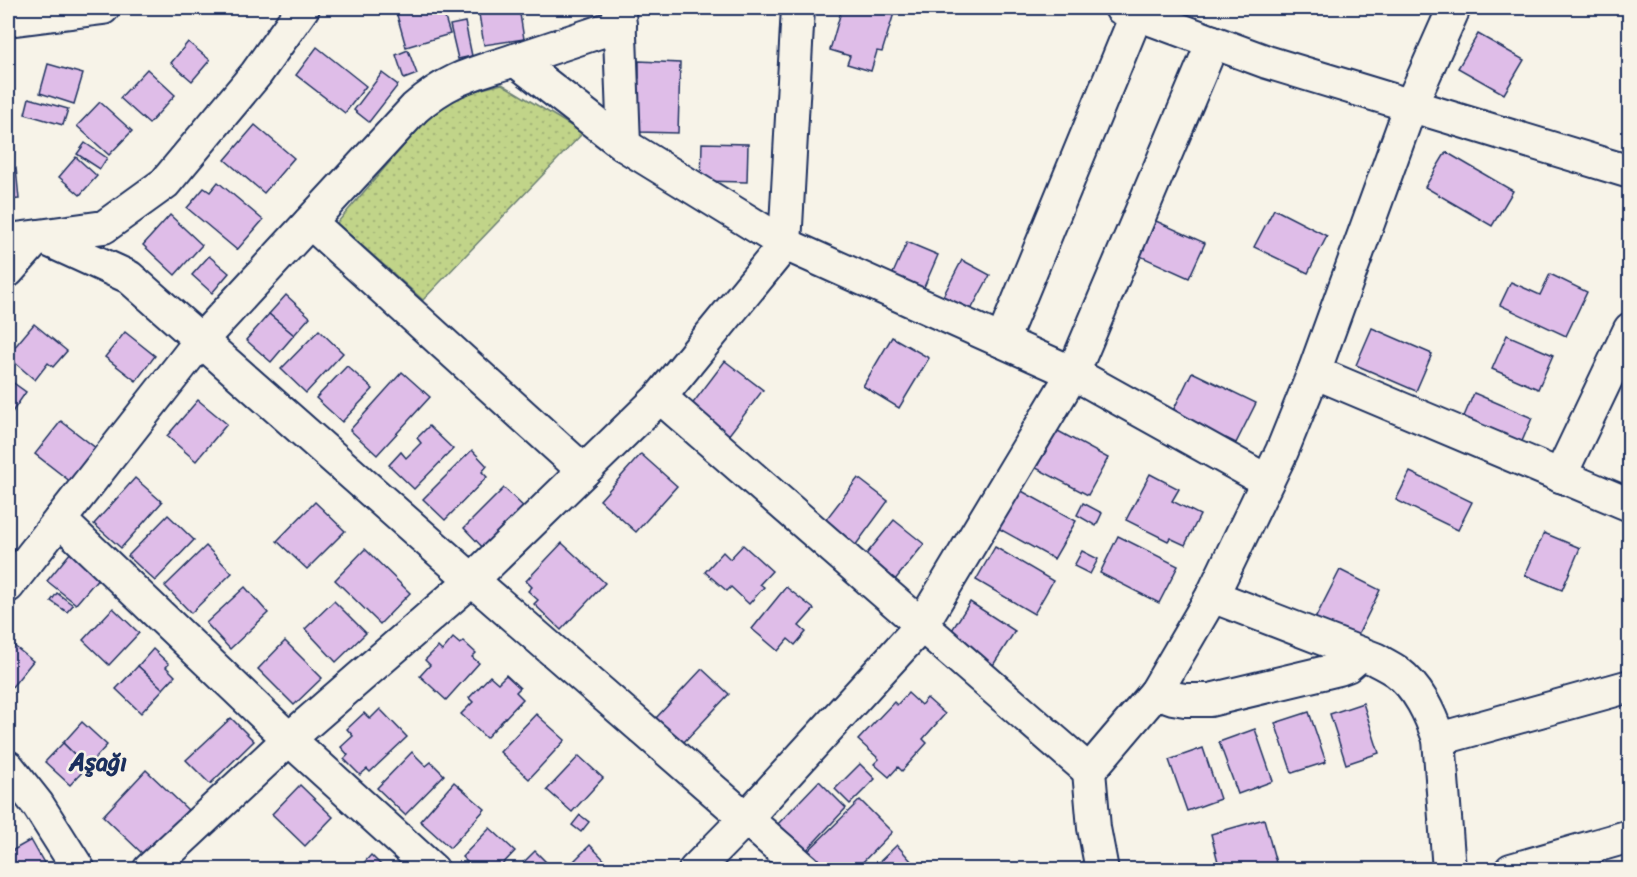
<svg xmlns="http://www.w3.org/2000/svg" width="1637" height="877" viewBox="0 0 1637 877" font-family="Sriracha,sans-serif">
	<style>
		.green { fill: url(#green-dots); stroke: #6e8274; stroke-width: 1.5 }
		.building { fill: #dfbde8; stroke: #1b2f5e; stroke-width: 1.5 }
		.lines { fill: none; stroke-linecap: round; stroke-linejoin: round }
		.minor-casing { stroke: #1b2f5e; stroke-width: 36 }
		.minor { stroke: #f7f3e8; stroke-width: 32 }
		.labels { text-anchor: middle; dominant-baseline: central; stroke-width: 5; stroke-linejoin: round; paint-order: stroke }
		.district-label { font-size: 24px; font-weight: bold; fill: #1b2f5e; stroke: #f7f3e8 }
	</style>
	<defs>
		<pattern id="green-dots" width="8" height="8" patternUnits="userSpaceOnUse" patternTransform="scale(1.5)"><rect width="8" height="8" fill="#c1d489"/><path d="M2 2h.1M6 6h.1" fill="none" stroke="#a5b679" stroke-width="1.8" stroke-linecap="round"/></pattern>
	</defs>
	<rect width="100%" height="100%" fill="#f7f3e8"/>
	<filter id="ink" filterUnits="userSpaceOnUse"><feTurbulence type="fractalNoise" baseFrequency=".0167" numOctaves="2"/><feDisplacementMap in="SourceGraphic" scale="12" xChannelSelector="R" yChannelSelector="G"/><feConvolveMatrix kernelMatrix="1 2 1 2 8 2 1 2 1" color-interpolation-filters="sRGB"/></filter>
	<g filter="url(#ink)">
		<polygon class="green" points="502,84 583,133 423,300 337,223 445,98"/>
		<g class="building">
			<polygon points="395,8 442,8 450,34 406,47"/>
			<polygon points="478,8 519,8 524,39 484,45"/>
			<polygon points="842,8 887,8 886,11 894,13 882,52 877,51 871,71 847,64 850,56 830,50"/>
			<polygon points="465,22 472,56 458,59 450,25"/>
			<polygon points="1478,34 1524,60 1504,94 1458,68"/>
			<polygon points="188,42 210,60 192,81 171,63"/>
			<polygon points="317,47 366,86 345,113 296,75"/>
			<polygon points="408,50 417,74 404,79 396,55"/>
			<polygon points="639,61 680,63 678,133 638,132 639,106 626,106 627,78 639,78"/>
			<polygon points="48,64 83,74 74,104 40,93"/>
			<polygon points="147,69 175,95 149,124 120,98"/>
			<polygon points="382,73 398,85 369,122 354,110"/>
			<polygon points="29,98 68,109 63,125 25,114"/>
			<polygon points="100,102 132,131 109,155 77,126"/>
			<polygon points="255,125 294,158 264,193 225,160"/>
			<polygon points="85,143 107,158 100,169 77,154"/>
			<polygon points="702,143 748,144 747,182 701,181"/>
			<polygon points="1446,152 1513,191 1492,226 1425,187"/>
			<polygon points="76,157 97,176 80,195 59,177"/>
			<polygon points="16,168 19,199 8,200 8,169"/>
			<polygon points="218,182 263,220 237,250 187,208 204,188 210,192"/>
			<polygon points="1274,209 1327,236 1308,273 1254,247"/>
			<polygon points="170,215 202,245 175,275 143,245"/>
			<polygon points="1156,221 1205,243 1189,278 1140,256"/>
			<polygon points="907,242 938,255 921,294 890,280"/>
			<polygon points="209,256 229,273 212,293 192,275"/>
			<polygon points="962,260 990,275 967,317 940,302"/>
			<polygon points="1550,274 1587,292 1566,336 1500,305 1511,282 1540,295"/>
			<polygon points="286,295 310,317 294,335 269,314"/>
			<polygon points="269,314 294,335 271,362 246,340"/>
			<polygon points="34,324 67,351 53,367 48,363 35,380 8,357 8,355"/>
			<polygon points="1372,328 1432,354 1416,391 1356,365"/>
			<polygon points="319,330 343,353 306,393 281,369"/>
			<polygon points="125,332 155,356 136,381 105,357"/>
			<polygon points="1507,335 1553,355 1538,389 1492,369"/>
			<polygon points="892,337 929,358 899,408 863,386"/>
			<polygon points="725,361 763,390 725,440 687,411"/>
			<polygon points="347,366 373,389 342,422 316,398"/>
			<polygon points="402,372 430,397 377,455 350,430"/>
			<polygon points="1192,372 1256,403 1236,443 1226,438 1222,447 1168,421"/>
			<polygon points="8,379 26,392 8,418"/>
			<polygon points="1474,393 1532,418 1517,453 1459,428"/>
			<polygon points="198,400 227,424 196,461 167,436"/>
			<polygon points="61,421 97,449 71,482 35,454"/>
			<polygon points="1045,424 1108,458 1088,495 1036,468 1047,448 1035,442"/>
			<polygon points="429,426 453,449 414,489 389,465 401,452 406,458 421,443 417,438"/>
			<polygon points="472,450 487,466 482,472 487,477 445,520 423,499"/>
			<polygon points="641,454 677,486 636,532 600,500"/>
			<polygon points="1410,472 1472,502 1458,530 1396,500"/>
			<polygon points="1150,474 1179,489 1172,501 1200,515 1185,545 1170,538 1168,541 1126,520"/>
			<polygon points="135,478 162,502 121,548 94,524"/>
			<polygon points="858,478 888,501 855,546 824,522"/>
			<polygon points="504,488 528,511 487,552 464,528"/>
			<polygon points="1018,489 1076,521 1054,559 996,527"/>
			<polygon points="315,502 345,531 307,569 277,541"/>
			<polygon points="1083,503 1102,513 1096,526 1077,515"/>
			<polygon points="168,515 194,540 155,581 128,556"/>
			<polygon points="894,520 924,544 890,586 860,562"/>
			<polygon points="1544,533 1580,548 1562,590 1525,575"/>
			<polygon points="1118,536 1178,566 1159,603 1100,573"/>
			<polygon points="562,543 605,583 561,630 534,604 538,600 528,591 532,587 526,581"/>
			<polygon points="743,545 772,571 760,584 764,587 749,604 731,587 727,591 705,572 723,552 730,559"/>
			<polygon points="206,546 232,573 191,613 165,586"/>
			<polygon points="995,547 1053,581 1034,614 976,580"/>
			<polygon points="365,549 410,593 380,624 335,580"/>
			<polygon points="1082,551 1098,559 1090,574 1074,566"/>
			<polygon points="71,552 100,576 76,604 47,581"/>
			<polygon points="1340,570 1380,590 1354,643 1313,623"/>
			<polygon points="245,587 268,613 230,649 206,623"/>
			<polygon points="786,587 814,609 799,626 806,632 795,645 788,639 778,651 752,629"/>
			<polygon points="57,593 73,605 67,612 51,601"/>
			<polygon points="334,601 366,633 336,662 305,629"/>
			<polygon points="970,602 1015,631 990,670 945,641"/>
			<polygon points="113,608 139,633 109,665 83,640"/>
			<polygon points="453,638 460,644 463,641 476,653 472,657 479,663 446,700 420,676 430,665 425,660 438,647 442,651"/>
			<polygon points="8,641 33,661 8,692"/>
			<polygon points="285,641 322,678 294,705 258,669"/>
			<polygon points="153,649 169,664 166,667 175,676 163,689 138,666"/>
			<polygon points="138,666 163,689 141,713 116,689"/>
			<polygon points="702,669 729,694 683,743 656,718"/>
			<polygon points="506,675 520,688 516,692 523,699 486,738 461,714 473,702 469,698 490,676 498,683"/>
			<polygon points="908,693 921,705 927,698 945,714 923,739 927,743 902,771 898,767 889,777 874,764 879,759 858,740 894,702 897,705"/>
			<polygon points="1363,703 1379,753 1346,764 1330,714"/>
			<polygon points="380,709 407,737 370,772 367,769 360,775 344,759 348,755 341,747 353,736 347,729 364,713 370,719"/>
			<polygon points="1309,712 1326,762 1292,773 1275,723"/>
			<polygon points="536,714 565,740 529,779 500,752"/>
			<polygon points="231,718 254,741 210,784 186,760"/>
			<polygon points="82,722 107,745 87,767 63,743"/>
			<polygon points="1255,729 1273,781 1238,794 1219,742"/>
			<polygon points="63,743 87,767 70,785 45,762"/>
			<polygon points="1203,748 1220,799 1187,811 1169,760"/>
			<polygon points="412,752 426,766 431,762 444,775 405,815 377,788"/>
			<polygon points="579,756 603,778 572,812 547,790"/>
			<polygon points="860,764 875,779 850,804 835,789"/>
			<polygon points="146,770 188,810 145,856 103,816"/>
			<polygon points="819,781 846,808 804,853 776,826"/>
			<polygon points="454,782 485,809 450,848 420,821"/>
			<polygon points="300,785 333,817 305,846 272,814"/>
			<polygon points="860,800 892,832 855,870 824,870 807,852"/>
			<polygon points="580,815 589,822 581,832 572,825"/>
			<polygon points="1264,819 1278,870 1220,870 1211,834"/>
			<polygon points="490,828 515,851 497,870 475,870 462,857"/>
			<polygon points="31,840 48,870 8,870 8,853"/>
			<polygon points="590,845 614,870 565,870"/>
			<polygon points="897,845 919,870 871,870"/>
			<polygon points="535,851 548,864 542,870 531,870 524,862"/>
			<polygon points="371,855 386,870 349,870 356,863 360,867"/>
		</g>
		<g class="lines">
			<g class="minor-casing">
				<g id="minor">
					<polyline points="619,8 624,145"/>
					<polyline points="1121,8 1267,62 1630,172"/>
					<polyline points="8,20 103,8"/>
					<polyline points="515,60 624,145 785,244 1073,373 1267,481"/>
					<polyline points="310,222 584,471"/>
					<polyline points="8,240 39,236 129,277 472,580 805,870"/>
					<polyline points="8,271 39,236 104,227 165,183 256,74 303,8"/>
					<polyline points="1002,341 1137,13"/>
					<polyline points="1314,372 1630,505"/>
					<polyline points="660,397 1089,771"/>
					<polyline points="1560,476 1630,329"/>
					<polyline points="60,520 289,739 433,870"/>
					<path d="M8 586 201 340 415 108C450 77 476 73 518 59 552 48 586 36 620 25"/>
					<path d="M1212 596 1375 659C1382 663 1390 667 1396 671 1419 688 1430 714 1439 739L1449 870"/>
					<polyline points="1156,692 1173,698 1185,700 1210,700 1339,669 1347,666 1361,654"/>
					<polyline points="1439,739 1630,686"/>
					<polyline points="8,767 38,805 79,870"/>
					<polyline points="149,870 289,739 472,580 660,397 785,244 798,8"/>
					<polyline points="695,870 746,818 921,626 1073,373 1213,42"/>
					<polyline points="1102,870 1094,828 1089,771 1156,692 1212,596 1282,451 1314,372 1411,105 1454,8"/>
					<polyline points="1511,870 1630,836"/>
				</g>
			</g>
			<use href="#minor" class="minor"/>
		</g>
	</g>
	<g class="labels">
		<g class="district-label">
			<text x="98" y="762">Aşağı</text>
		</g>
	</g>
	<rect width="1637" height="877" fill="none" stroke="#f7f3e8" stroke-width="30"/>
	<rect x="15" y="15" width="1607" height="847" fill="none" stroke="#1b2f5e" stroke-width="2" filter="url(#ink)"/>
</svg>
